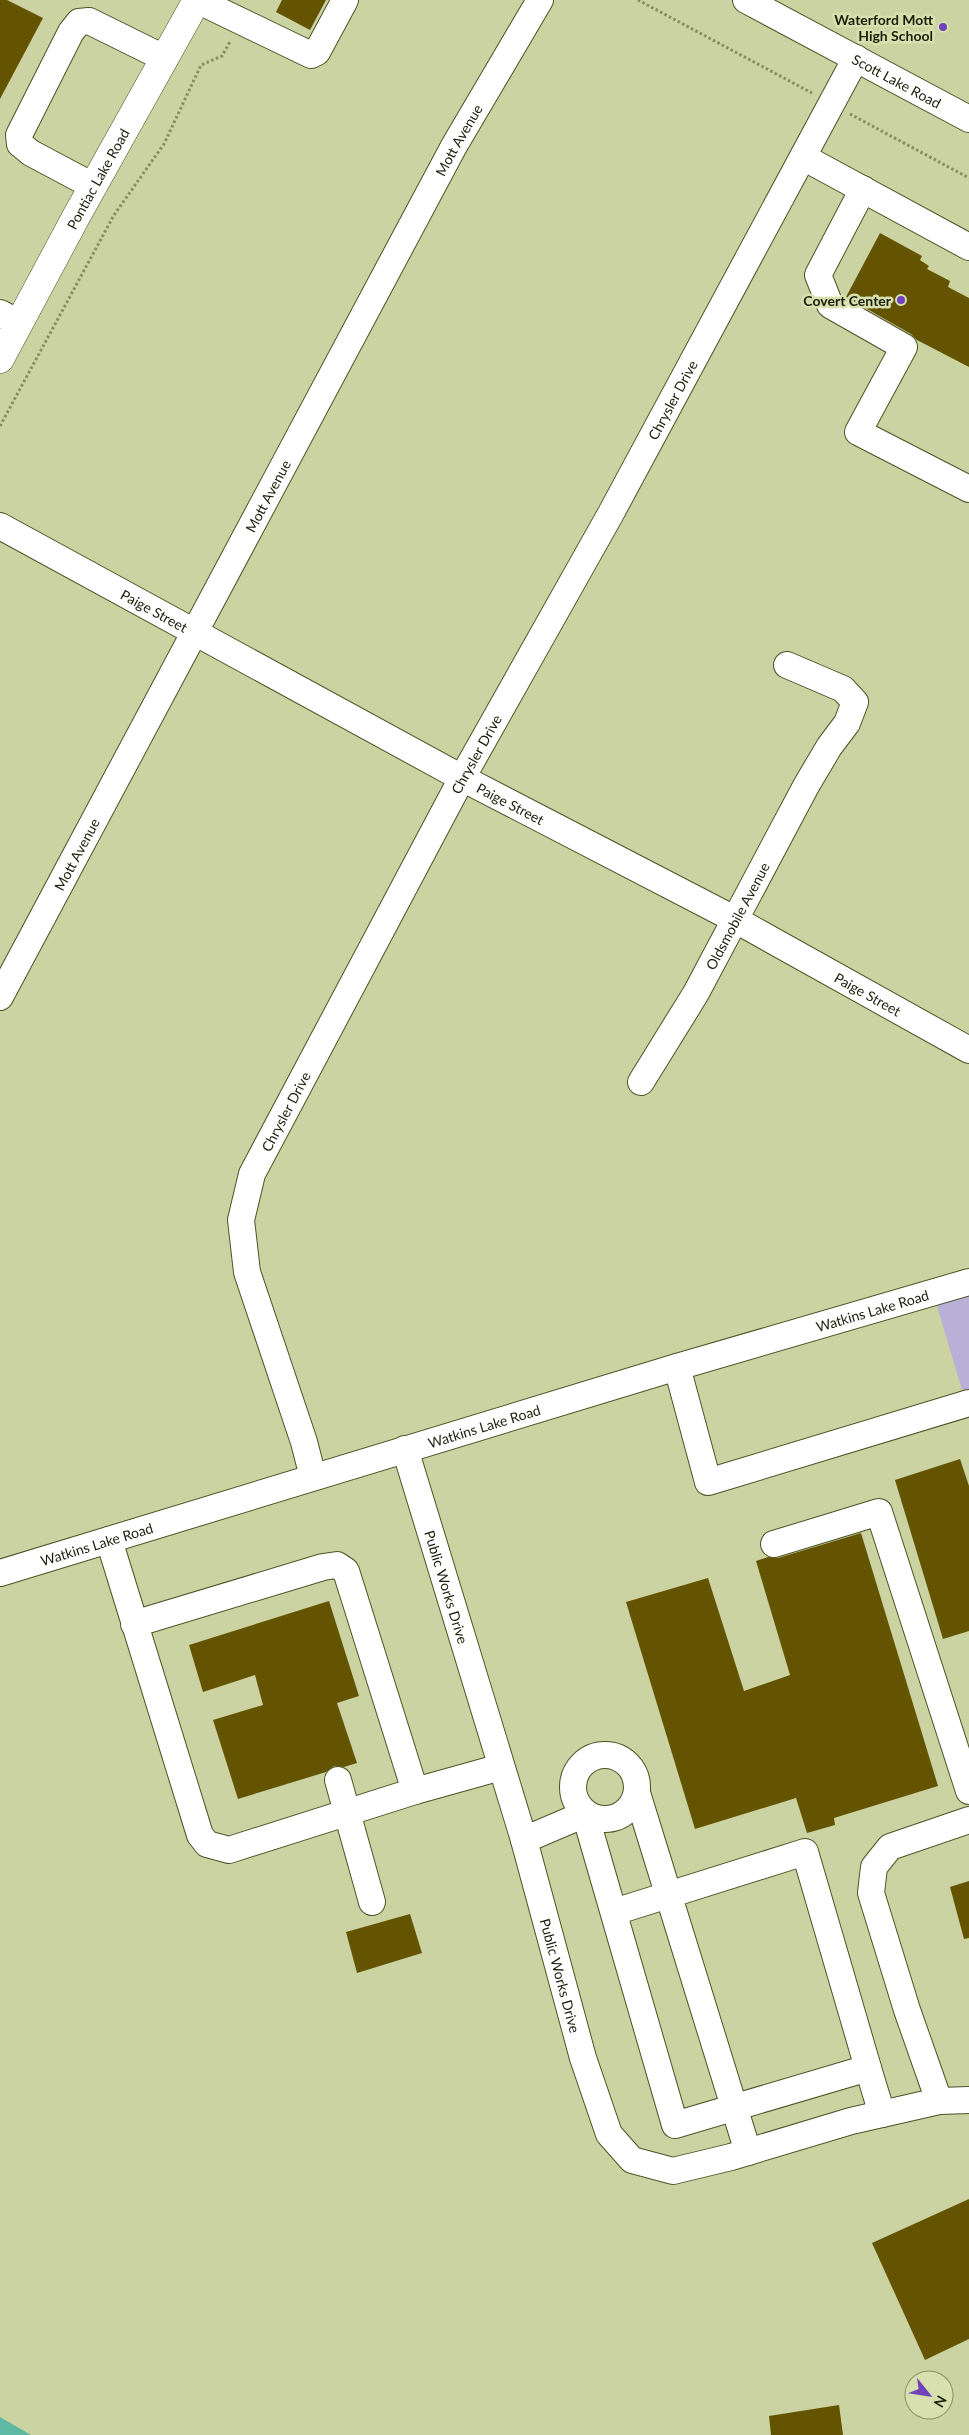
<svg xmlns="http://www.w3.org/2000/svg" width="969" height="2435" viewBox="0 0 969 2435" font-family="Lato,sans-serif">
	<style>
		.green { fill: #b9afd7 }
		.water { fill: #5fb8a3 }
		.building { fill: #645402 }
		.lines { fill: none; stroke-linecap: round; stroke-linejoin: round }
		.minor-casing { stroke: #4d5326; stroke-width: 28 }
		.major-casing { stroke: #4d5326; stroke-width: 29 }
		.path { stroke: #868d66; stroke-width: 3; stroke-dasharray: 2.5 2.5; stroke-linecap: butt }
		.minor { stroke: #fff; stroke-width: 26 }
		.major { stroke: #fff; stroke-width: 28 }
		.poi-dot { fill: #7043bb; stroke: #d7e0ae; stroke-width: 2 }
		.labels { text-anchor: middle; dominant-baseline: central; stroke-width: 5; stroke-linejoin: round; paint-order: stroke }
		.poi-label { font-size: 14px; font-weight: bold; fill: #1b1e0a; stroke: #d7e0ae; text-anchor: end }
		.street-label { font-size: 14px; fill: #1b1e0a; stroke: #d7e0ae }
	</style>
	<rect width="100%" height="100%" fill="#cad3a1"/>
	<polygon class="green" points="969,1294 969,1413 936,1303"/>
	<polygon class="water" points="0,2417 31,2435 0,2435"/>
	<g class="building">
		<polygon points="0,0 7,0 43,18 0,99"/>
		<polygon points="282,0 326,0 310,30 276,12"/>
		<polygon points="880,233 922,256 920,260 929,266 927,269 950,281 948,287 969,298 969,367 917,340 911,334 846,297"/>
		<polygon points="960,1459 969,1486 969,1631 943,1639 895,1480"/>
		<polygon points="861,1533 938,1786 834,1818 835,1825 807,1833 796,1798 695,1829 626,1602 708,1578 744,1691 790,1675 756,1561 768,1557 778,1558"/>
		<polygon points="329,1601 359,1696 337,1703 357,1763 344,1767 334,1766 326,1772 238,1799 213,1720 263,1705 255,1675 203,1692 189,1645"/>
		<polygon points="969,1881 969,1938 964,1939 950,1887"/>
		<polygon points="410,1914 422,1953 357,1973 346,1932"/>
		<polygon points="969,2199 969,2339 925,2360 872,2243"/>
		<polygon points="839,2405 843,2435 771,2435 769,2416"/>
	</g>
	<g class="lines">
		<g class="minor-casing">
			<g id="minor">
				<polyline points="197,0 311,55 317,52 345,0"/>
				<path id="s1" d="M746 0 969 119"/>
				<polyline points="803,157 969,247"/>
				<polyline points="93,186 31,153 20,144 19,135 71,32 79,22 89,21 164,58"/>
				<polyline points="863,189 818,275 830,305 904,347 858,432 969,489"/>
				<polyline points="0,313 19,323"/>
				<path id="s2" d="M0 526 462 778 734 919 969 1050"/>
				<path id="s3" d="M0 997 454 146 540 0"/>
				<path id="s4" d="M641 1082 696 993 806 786 829 747 847 723 855 702 843 689 787 665"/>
				<polyline points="677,1367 708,1482 969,1403"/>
				<path id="s5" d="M405 1449 524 1840 583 2058 609 2134 632 2160 673 2171 731 2157 851 2121 939 2101 969 2100"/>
				<path id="s6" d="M313 1477 304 1442 247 1272 241 1220 252 1174 462 778 610 515 856 58"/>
				<polyline points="109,1540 200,1835 207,1844 229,1850 415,1791 501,1767"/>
				<polyline points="774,1544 879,1512 969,1791"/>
				<path id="s7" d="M0 1573 677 1367 969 1282"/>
				<polyline points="134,1624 323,1567 337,1565 346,1571 415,1791"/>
				<circle cx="605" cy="1787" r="32"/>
				<polyline points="338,1780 372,1902"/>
				<polyline points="637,1793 748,2152"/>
				<polyline points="524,1840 585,1814 675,2125 868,2068 805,1852 614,1912"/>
				<polyline points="868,2068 882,2114"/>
				<polyline points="939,2101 907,2010 871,1893 874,1867 890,1847 969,1820"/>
			</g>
		</g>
		<g class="major-casing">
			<g id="major">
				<path id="s8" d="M0 359 77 215 197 0"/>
			</g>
		</g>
		<g class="path">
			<polyline points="638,0 812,93"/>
			<polyline points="850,114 969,178"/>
			<polyline points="0,426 114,215 164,144 201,65 222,56 231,40"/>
		</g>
		<use href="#minor" class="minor"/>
		<use href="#major" class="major"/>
	</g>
	<g class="poi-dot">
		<circle cx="943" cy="27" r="5"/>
		<circle cx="901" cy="300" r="5"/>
	</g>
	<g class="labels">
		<g class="poi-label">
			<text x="933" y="19">Waterford Mott<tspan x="933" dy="16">High School</tspan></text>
			<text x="891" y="300">Covert Center</text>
		</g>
		<g class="street-label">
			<text stroke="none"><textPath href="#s1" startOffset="171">Scott Lake Road</textPath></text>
			<text stroke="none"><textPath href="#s3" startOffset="972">Mott Avenue</textPath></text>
			<text stroke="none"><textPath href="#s8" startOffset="205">Pontiac Lake Road</textPath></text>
			<text stroke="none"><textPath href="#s6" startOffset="1196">Chrysler Drive</textPath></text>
			<text stroke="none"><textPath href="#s3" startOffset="568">Mott Avenue</textPath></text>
			<text stroke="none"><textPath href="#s2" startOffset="176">Paige Street</textPath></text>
			<text stroke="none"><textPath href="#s6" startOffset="791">Chrysler Drive</textPath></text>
			<text stroke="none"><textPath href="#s2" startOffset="581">Paige Street</textPath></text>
			<text stroke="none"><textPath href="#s3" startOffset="162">Mott Avenue</textPath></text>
			<text stroke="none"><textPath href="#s4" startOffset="192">Oldsmobile Avenue</textPath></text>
			<text stroke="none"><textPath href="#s2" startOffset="986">Paige Street</textPath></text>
			<text stroke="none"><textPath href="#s6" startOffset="386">Chrysler Drive</textPath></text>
			<text stroke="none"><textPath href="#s7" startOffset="911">Watkins Lake Road</textPath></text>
			<text stroke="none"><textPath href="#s7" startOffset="506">Watkins Lake Road</textPath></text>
			<text stroke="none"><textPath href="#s7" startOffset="101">Watkins Lake Road</textPath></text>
			<text stroke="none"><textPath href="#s5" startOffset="144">Public Works Drive</textPath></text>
			<text stroke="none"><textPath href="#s5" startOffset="549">Public Works Drive</textPath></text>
		</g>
	</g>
	<g transform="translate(929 2395) rotate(120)"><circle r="24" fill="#d7e0ae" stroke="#8c926c"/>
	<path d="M0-4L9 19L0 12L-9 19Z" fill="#7043bb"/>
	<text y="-8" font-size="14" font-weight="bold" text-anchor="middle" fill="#1b1e0a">N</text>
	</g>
</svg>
